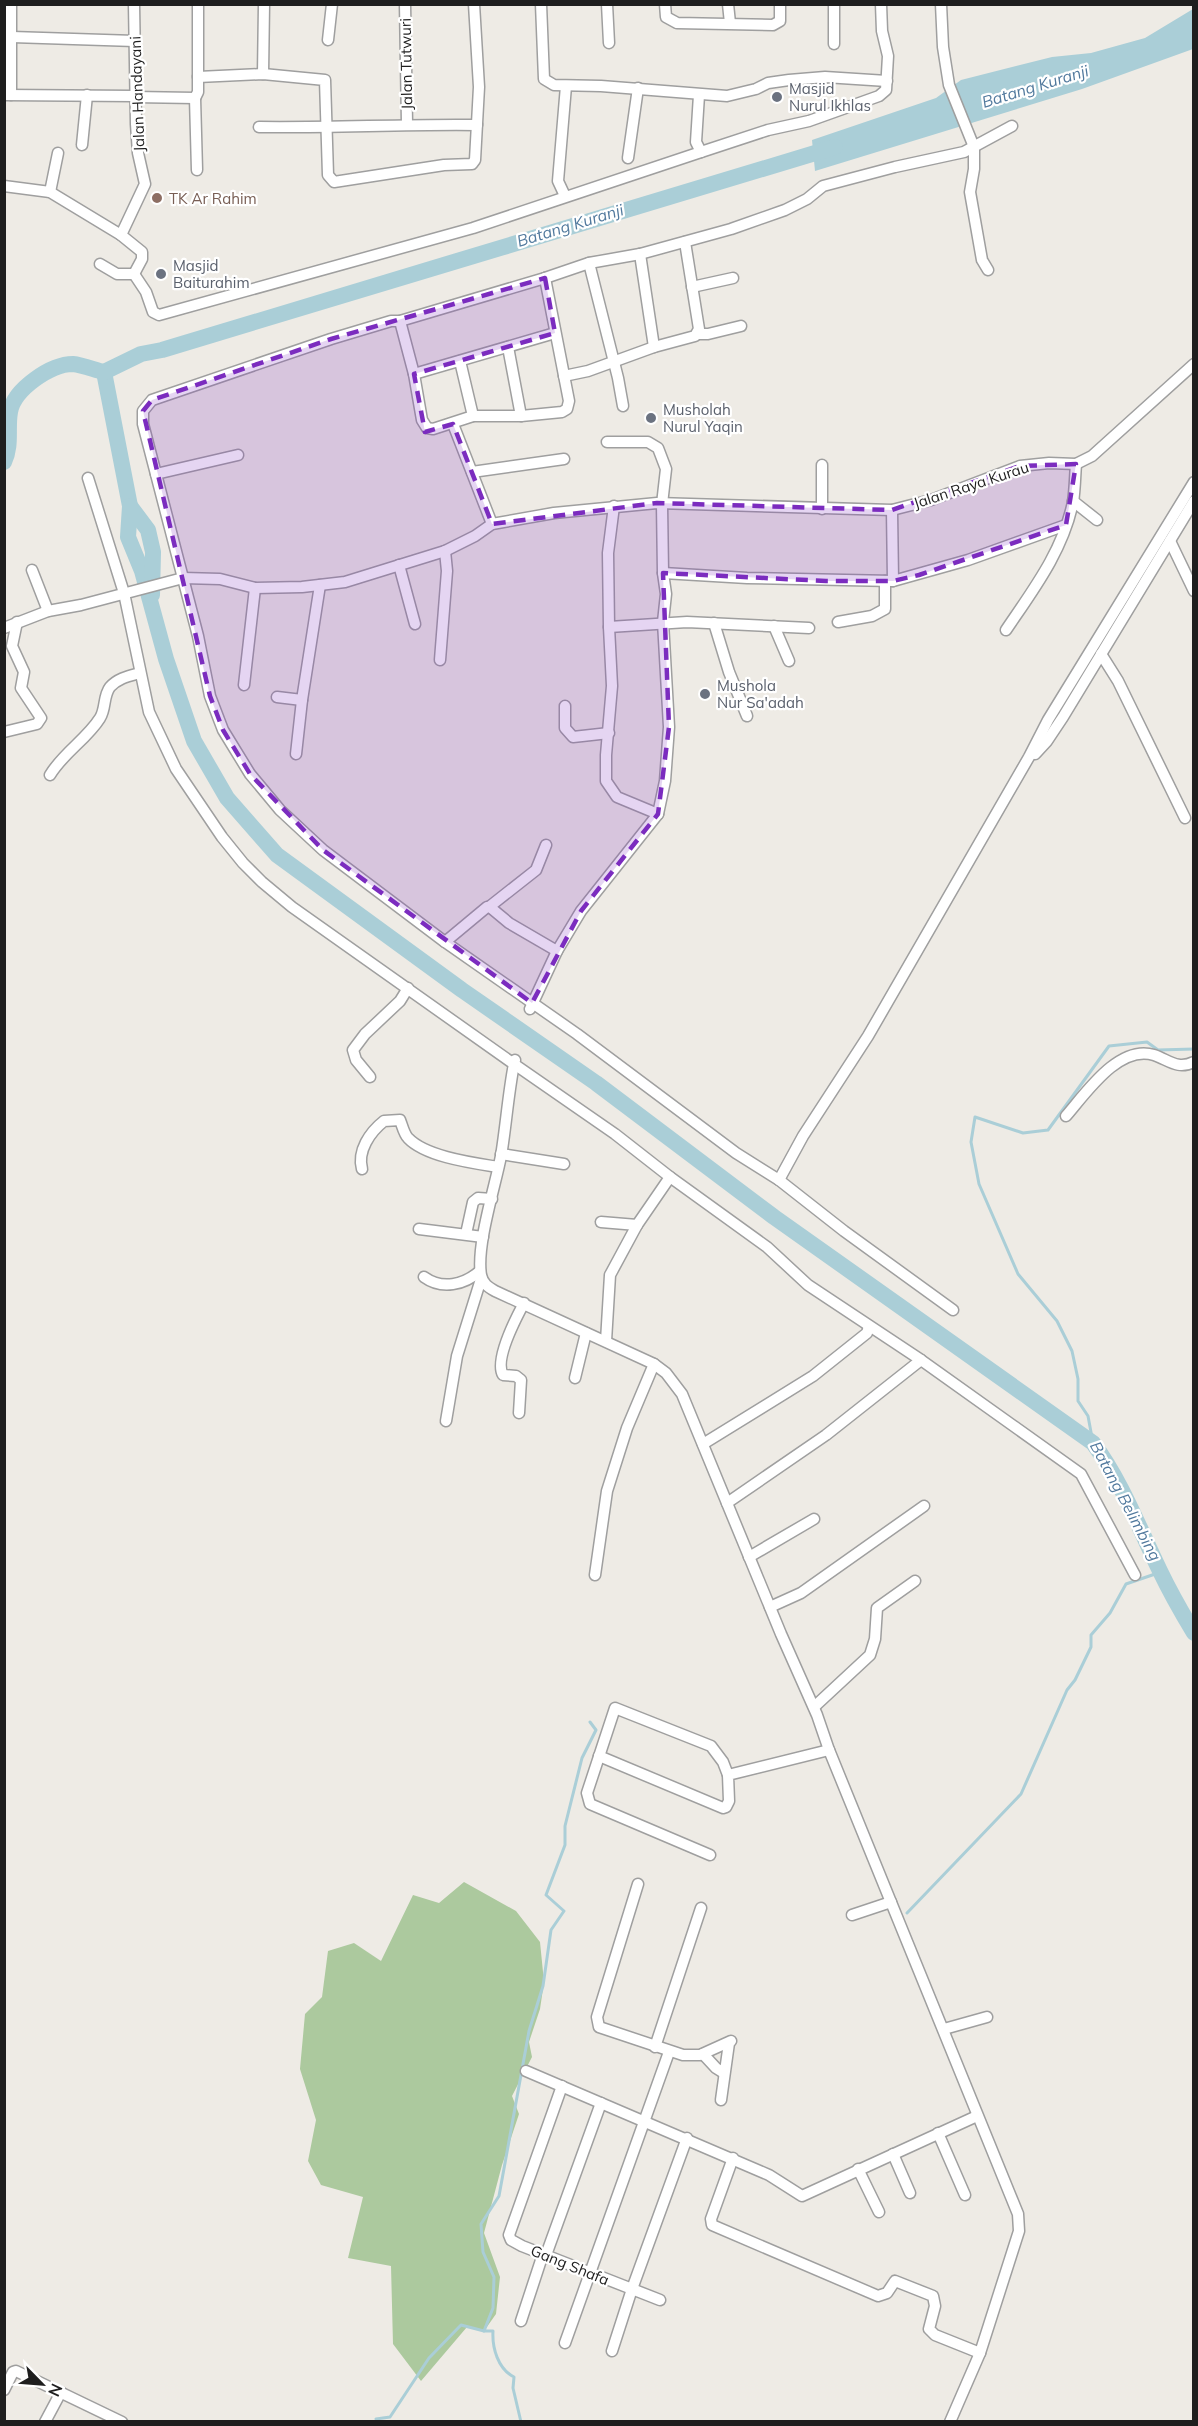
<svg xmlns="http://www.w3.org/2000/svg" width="1198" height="2426" viewBox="0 0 1198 2426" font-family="Mulish,sans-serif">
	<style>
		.forest { fill: #acc99e }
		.water { fill: #aaced7 }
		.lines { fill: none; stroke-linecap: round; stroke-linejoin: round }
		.stream { stroke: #aaced7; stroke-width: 3 }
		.river { stroke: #aaced7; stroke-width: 16 }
		.minor-casing { stroke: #9f9f9f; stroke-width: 13 }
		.minor { stroke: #fff; stroke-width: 10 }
		.marked { fill: #7b2cbf; fill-opacity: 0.2; stroke: #7b2cbf; stroke-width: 4.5; stroke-dasharray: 12 8; stroke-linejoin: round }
		.worship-dot { fill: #6b7280; stroke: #fff; stroke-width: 2 }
		.education-dot { fill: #8d6e63; stroke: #fff; stroke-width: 2 }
		.labels { text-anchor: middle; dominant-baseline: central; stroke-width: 4.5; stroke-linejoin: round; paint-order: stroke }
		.street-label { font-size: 15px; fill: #1e1e1e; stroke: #fff }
		.worship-label { font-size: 15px; fill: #5b616d; stroke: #fff; text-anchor: start }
		.education-label { font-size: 15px; fill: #785e54; stroke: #fff; text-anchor: start }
		.water-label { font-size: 16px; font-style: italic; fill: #51799d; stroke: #fff }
	</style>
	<rect width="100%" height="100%" fill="#eeebe5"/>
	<polygon class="forest" points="464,1882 516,1911 540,1942 544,1982 540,2009 529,2042 532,2057 512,2096 519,2114 502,2165 484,2233 500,2277 496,2314 484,2331 467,2327 421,2381 393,2344 391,2266 348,2258 363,2197 321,2185 308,2161 316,2120 300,2069 305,2014 322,1997 328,1951 354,1943 381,1961 413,1895 439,1903"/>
	<polygon class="water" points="1193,9 1193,49 1082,89 815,171 812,140 936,98 961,80 1052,57 1091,53 1145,38"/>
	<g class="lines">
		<g class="stream">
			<polyline points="1093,1443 1088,1416 1078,1401 1078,1379 1072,1351 1057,1321 1018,1274 979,1184 971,1142 975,1117 1023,1133 1048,1130 1109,1046 1147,1042 1158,1050 1194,1049"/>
			<polyline points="907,1913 1021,1794 1067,1690 1075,1680 1091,1647 1091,1635 1110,1613 1126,1584 1161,1572"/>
			<polyline points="377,2422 376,2419 390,2417 429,2358 461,2325 484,2331"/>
			<path d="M521 2422 513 2388 514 2377C498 2369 492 2348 493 2331H484L493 2308 494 2277 483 2252 481 2224 499 2196 529 2031 543 1986 551 1930 564 1911 546 1895 565 1845V1826L582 1758 596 1730 590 1722"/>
		</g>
		<g class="river">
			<path d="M104 372 130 506 128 537 142 571 166 659 194 741 227 798 277 855 462 990 596 1083 774 1217 1093 1443C1122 1482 1139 1528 1160 1571 1170 1592 1182 1613 1194 1633"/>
			<path d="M4 462C12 445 7 429 10 412 14 389 51 364 73 364 83 365 95 370 104 372L141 354 162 350 835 147"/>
			<polyline points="130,506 148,530 153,552 152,595"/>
		</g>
		<g class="minor-casing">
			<g id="minor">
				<polyline points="11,4 11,95"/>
				<polyline points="134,4 136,124 138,153 145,184 121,235 142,252 142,259 134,274"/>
				<polyline points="405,4 407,124"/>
				<polyline points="541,4 544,79 554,85 601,86 727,96 756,89 768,83 789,80 825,77 887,81"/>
				<polyline points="607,4 609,43"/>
				<polyline points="665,4 666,17 677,23 773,25 780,21 780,4"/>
				<polyline points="728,4 730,23"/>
				<polyline points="941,4 943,47 949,85 974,147 974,169 970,192 982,260 988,270"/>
				<polyline points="12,37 135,41"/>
				<polyline points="328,40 332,4"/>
				<polyline points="834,44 834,4"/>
				<polyline points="263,74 264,4"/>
				<polyline points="198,77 263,74 325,80 328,175 334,182 444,165 472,164 475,160 479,87 474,4"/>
				<polyline points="4,95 134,96"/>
				<polyline points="699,95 696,142 701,152"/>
				<polyline points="134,97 195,98 198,92 198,4"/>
				<polyline points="195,98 197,170"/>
				<path d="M259 127C332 128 404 124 477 125"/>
				<polyline points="82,145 87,95"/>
				<polyline points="628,158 638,88"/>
				<polyline points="4,186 50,192 121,235"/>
				<polyline points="50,192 58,153"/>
				<polyline points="565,196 558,181 566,86"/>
				<polyline points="640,254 654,347"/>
				<polyline points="589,263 618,378 623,406"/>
				<polyline points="100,264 117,274 134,274"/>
				<polyline points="134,274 146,292 153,312 159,315 473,228 701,152 768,130 809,121 879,96 886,90 888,56 882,31 881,4"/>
				<polyline points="692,287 733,278"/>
				<polyline points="400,321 414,374 422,420 427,428 433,429 473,416 521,416 562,412 567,409 569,401 545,278"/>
				<polyline points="697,334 708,334 741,326"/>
				<polyline points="508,347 521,416"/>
				<polyline points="460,361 473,416"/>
				<polyline points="414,374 555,333"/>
				<polyline points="564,376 588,371 654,347 695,336 699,329 685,242"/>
				<polyline points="453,424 492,524"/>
				<polyline points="822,465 822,509"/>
				<polyline points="472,472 564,459"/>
				<polyline points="156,474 238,455"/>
				<path d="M88 478 124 593 149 712 176 769 222 837 243 863 262 882 292 907 514 1064C508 1095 506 1126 501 1156 495 1187 476 1246 481 1275 483 1284 488 1287 495 1291L654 1364 666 1373 682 1394 781 1634 817 1715 829 1750 1018 2214 1019 2231 980 2353 950 2422"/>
				<polyline points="1073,501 1097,520"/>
				<polyline points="614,506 608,553 609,627 612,686 606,755 606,781 617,797 658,814"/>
				<polyline points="892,510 893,581"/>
				<polyline points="1170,541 1194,591"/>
				<polyline points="399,565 415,624"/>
				<polyline points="32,570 48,611"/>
				<polyline points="663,573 747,578 893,581 968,560 1066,525"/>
				<polyline points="838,622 872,616 885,609 885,581"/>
				<polyline points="714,623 729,672 747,716"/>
				<polyline points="774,626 789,661"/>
				<polyline points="609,627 687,622 809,628"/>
				<polyline points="4,628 48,611 81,605 183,578 220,579 255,588 302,587 345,582 445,551 475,536 492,524 554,513 657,503 892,510 931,500 1020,466 1049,463 1076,464 1092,456 1194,364"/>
				<path d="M1006 630C1033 590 1063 551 1073 502 1075 490 1075 476 1076 464"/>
				<polyline points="1101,654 1118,681 1185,818"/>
				<polyline points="440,660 447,571 445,551"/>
				<polyline points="244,685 255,588"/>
				<polyline points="277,697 302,700 320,585"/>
				<polyline points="565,706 565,728 573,737 609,733"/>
				<polyline points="4,732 37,724 41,718 21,688 24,672 12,646 17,622"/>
				<polyline points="296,754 302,700"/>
				<polyline points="1035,754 1047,741 1063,717 1194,501"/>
				<path d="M50 775C63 753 87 739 100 718 106 709 103 696 110 687 118 678 129 676 140 673"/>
				<polyline points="489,907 536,870 546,845"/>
				<polyline points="445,942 487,907 491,908 509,923 557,951"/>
				<polyline points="530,1009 557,951 581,911 658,814 665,781 669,727 663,622 666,594 663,573 662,504 666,469 658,448 648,442 607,442"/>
				<polyline points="515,1060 514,1064 615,1134 670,1177 637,1225 610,1275 606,1341"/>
				<polyline points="370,1077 356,1060 353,1050 365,1034 400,1001 408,988"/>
				<path d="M1066 1116C1086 1093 1119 1044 1154 1055 1169 1060 1177 1070 1194 1062"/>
				<polyline points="501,1154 564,1164"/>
				<path d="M362 1169C357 1151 370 1132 384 1121L400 1120C402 1125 404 1134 408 1138 426 1157 473 1163 498 1167"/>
				<polyline points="670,1177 767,1247 808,1285 921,1360 1081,1474 1135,1575"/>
				<polyline points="779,1180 803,1136 868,1036 1029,757 1048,720 1194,482"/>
				<polyline points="601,1222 637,1225"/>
				<polyline points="419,1229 483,1237"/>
				<polyline points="466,1234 473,1202 478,1198 492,1199"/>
				<path d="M424 1277C442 1290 464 1285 480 1271"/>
				<polyline points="953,1310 844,1231 779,1180 736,1153 577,1034 445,942 323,850 280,810 250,774 223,730 210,696 198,636 143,424 143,411 152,400 331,339 391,321 400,321 545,278 589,263 640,254 731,229 785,210 807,199 823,186 895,167 964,152 1012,126"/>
				<polyline points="575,1378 586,1333"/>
				<path d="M519 1413 521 1380 516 1376 503 1375C494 1360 516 1318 524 1303"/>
				<polyline points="446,1421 457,1356 481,1279"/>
				<polyline points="703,1444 813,1376 867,1333 869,1326"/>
				<polyline points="727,1503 826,1435 921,1360"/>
				<polyline points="749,1557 814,1519"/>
				<polyline points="595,1575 607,1491 627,1428 654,1364"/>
				<polyline points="770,1607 801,1593 924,1506"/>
				<polyline points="814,1707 870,1655 875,1639 877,1608 915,1581"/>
				<polyline points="599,1756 723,1808 726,1807 729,1801 728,1775 829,1750"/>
				<polyline points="710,1855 590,1804 587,1793 615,1708 711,1746 723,1762 728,1775"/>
				<polyline points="638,1884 597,2017 599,2027 683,2055 700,2055 731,2041"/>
				<polyline points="852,1915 891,1902"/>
				<polyline points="944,2029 987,2017"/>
				<polyline points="655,2047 701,1908"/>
				<polyline points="703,2054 716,2068 724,2073"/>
				<polyline points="526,2071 769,2175 802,2196 977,2116"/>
				<polyline points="562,2086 509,2235 511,2240 522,2246 632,2289 687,2138"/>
				<polyline points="721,2100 729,2043"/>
				<polyline points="938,2133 965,2195"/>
				<polyline points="893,2154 910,2193"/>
				<polyline points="733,2158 711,2219 712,2225 878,2296 887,2293 895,2281 933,2296 935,2306 929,2329 935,2335 980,2353"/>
				<polyline points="858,2169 879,2212"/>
				<polyline points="546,2255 601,2103"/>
				<polyline points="521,2321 543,2254"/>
				<polyline points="565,2343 669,2052"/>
				<polyline points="612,2351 632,2289 660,2300"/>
				<polyline points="4,2390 13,2372 16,2371 122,2422"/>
				<polyline points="45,2422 61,2392"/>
			</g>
		</g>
		<use href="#minor" class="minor"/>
	</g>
	<path class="marked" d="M545 278 555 333 414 374 425 432 453 424 492 524 657 503 892 510 1020 466 1076 464 1066 525 919 575 893 581H826L663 573 669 727 658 814 581 911 532 1003 323 850 250 774 223 730 210 696 143 411 152 400 331 339Z"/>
	<g class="worship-dot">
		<circle cx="777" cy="97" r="6"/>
		<circle cx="161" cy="274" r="6"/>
		<circle cx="651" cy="418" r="6"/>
		<circle cx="705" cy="694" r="6"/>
	</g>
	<circle class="education-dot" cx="157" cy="198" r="6"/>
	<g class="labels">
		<g class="street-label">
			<text transform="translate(406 64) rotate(-91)">Jalan Tutwuri</text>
			<text transform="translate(137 94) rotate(-92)">Jalan Handayani</text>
			<text transform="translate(971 485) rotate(-18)">Jalan Raya Kurau</text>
			<text transform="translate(570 2265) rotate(22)">Gang Shafa</text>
		</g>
		<g class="worship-label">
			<text x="789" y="88">Masjid<tspan x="789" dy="17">Nurul Ikhlas</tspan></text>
			<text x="173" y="265">Masjid<tspan x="173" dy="17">Baiturahim</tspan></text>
			<text x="663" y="409">Musholah<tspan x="663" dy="17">Nurul Yaqin</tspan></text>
			<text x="717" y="685">Mushola<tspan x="717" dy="17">Nur Sa'adah</tspan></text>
		</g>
		<g class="education-label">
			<text x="169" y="198">TK Ar Rahim</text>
		</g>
		<g class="water-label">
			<text transform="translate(1035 86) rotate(-17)">Batang Kuranji</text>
			<text transform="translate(570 225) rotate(-17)">Batang Kuranji</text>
			<text transform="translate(1126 1501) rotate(62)">Batang Belimbing</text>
		</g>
	</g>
	<rect width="1198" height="2426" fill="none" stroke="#1e1e1e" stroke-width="12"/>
	<g transform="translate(42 2384) rotate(115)" stroke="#ffffff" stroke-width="4.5" paint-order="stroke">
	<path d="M0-4.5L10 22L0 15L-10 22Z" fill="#1e1e1e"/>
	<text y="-9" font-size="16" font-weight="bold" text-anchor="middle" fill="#1e1e1e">N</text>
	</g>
</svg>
